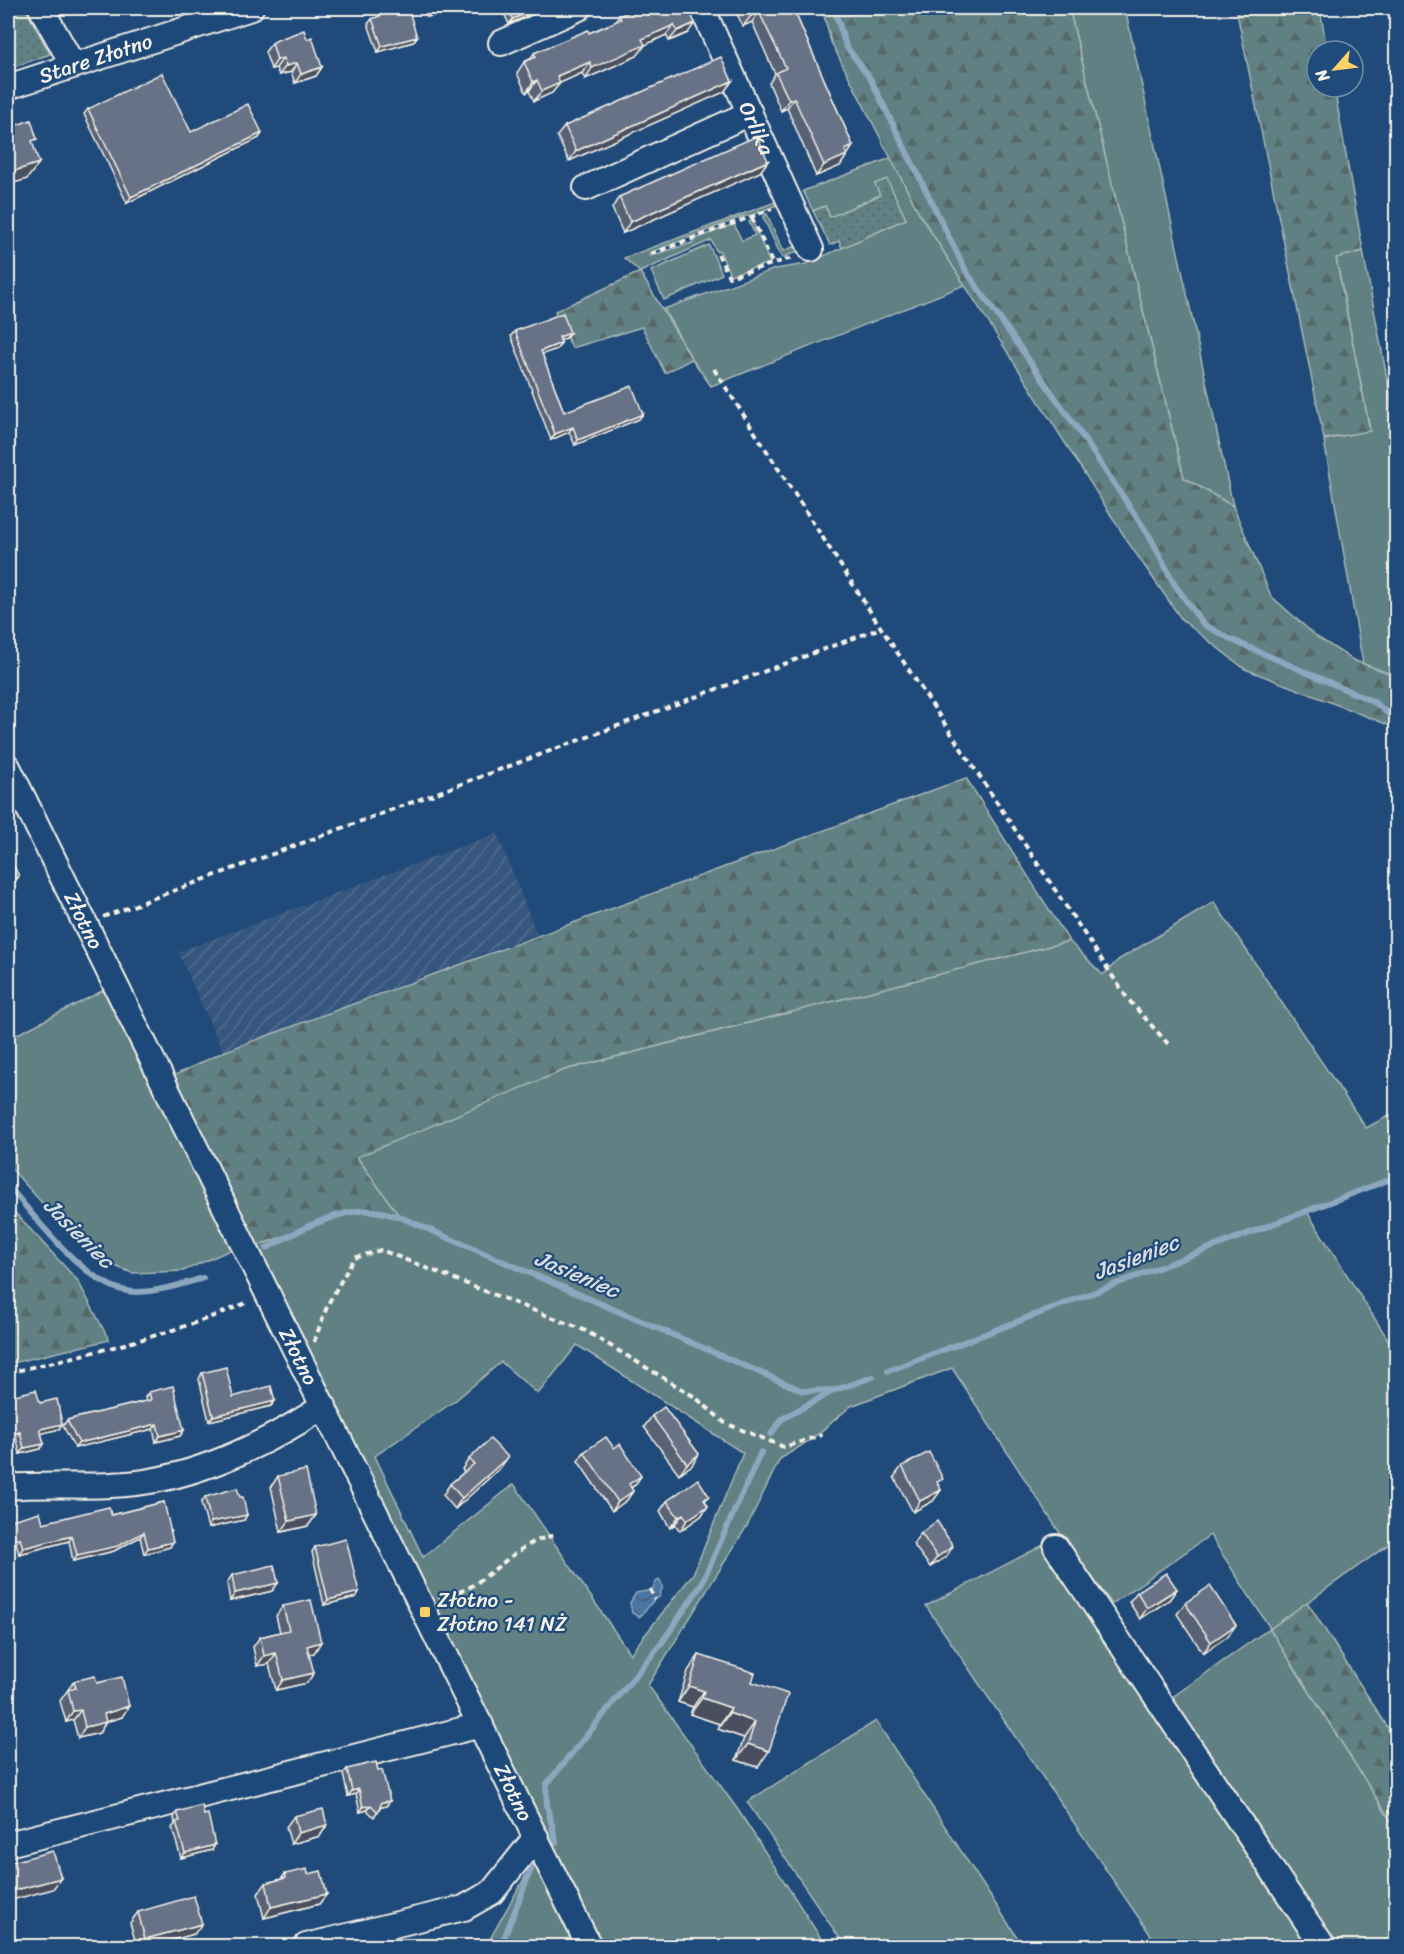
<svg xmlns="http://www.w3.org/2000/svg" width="1404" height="1954" viewBox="0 0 1404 1954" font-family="Sriracha,sans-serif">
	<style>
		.industrial { fill: url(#industrial-furrows) }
		.grass { fill: #608084; stroke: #aab8b6; stroke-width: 1.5; fill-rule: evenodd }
		.forest { fill: url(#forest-firs); stroke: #aab8b6; stroke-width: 1.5 }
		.park { fill: url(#park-dots); stroke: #aab8b6; stroke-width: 1.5 }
		.water { fill: url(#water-waves); stroke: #8da7bf; stroke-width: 1.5 }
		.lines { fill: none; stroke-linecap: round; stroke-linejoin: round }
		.stream { stroke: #8da7bf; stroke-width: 6 }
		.minor-casing { stroke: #f4f1e8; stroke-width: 28 }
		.path { stroke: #f4f1e8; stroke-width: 4; stroke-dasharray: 6 4.5; stroke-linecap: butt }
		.minor { stroke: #1f4a7a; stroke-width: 24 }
		.wall { fill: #596274; stroke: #f4f1e8; stroke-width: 1.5 }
		.shaded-wall { fill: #48505e; stroke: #f4f1e8; stroke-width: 1.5 }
		.building { fill: #677287; stroke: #f4f1e8; stroke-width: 1.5 }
		.poi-dot { fill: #ffd166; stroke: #1f4a7a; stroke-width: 2 }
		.labels { text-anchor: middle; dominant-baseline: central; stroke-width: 4.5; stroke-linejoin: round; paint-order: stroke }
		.street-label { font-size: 21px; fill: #f4f1e8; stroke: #1f4a7a }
		.poi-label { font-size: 21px; fill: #f4f1e8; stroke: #1f4a7a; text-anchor: start }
		.water-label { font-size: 22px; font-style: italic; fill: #dadede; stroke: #1f4a7a }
	</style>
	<defs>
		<pattern id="industrial-furrows" width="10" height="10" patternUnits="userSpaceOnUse" patternTransform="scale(1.5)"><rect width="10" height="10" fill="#35567e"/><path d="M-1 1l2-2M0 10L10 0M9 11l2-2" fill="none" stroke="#536f90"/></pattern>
		<pattern id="forest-firs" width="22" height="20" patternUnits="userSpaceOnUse" patternTransform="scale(1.5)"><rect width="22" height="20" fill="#608084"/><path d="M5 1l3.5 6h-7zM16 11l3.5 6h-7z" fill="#566768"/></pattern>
		<pattern id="park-dots" width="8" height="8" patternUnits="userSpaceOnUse" patternTransform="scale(1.5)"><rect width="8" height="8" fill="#608084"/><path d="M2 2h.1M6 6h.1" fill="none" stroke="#566768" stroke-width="1.8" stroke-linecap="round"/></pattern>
		<pattern id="water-waves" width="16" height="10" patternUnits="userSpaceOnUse" patternTransform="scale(1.5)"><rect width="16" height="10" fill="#4875a3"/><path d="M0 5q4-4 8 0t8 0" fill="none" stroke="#485e74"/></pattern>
	</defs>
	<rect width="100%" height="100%" fill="#1f4a7a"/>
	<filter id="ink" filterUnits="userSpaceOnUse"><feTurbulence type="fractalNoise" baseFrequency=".0167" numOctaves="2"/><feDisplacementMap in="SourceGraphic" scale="12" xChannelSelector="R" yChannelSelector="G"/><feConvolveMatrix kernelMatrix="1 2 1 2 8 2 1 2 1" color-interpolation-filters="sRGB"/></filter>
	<g filter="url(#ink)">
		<polygon class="industrial" points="497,833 537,934 223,1052 178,952"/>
		<g class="grass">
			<polygon points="1069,8 1125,8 1233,506 1184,478"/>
			<polygon points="891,158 919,213 965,285 711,386 692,359 664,309 775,269 806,264 906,219 880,195 830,217 825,206 813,211 803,191"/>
			<polygon points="778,201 779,204 750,216 744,216 649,253 650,256 692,243 697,238 734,224 742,241 755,235 749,222 752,220 770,263 730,275 720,251 717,252 711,240 640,272 624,258"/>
			<polygon points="767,214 783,251 798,245 800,250 782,258 763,217"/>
			<polygon points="709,245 722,274 664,300 651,271"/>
			<polygon points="1363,251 1396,426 1396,676 1363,664 1324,440 1370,430 1336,258"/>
			<path d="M1214 902 1366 1128 1396 1112V1177L1307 1212 1396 1352V1539L1270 1629 1396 1829V1946H1158L926 1606 1051 1541 1161 1705 1270 1628 1210 1535 1112 1604 1062 1536 952 1368 851 1406 812 1439 780 1459 747 1526 648 1685 738 1810 826 1946H598L256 1246 357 1211 399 1216 356 1157 564 1070 1069 941 1103 975 1118 960ZM577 1345 743 1453 693 1574 630 1654 514 1484 423 1557 375 1456 456 1400 501 1362 538 1394Z"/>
			<polygon points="106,989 235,1248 183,1271 132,1273 100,1260 69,1233 8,1165 8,1039"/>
			<polygon points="876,1721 1023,1946 845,1946 747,1802"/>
			<polygon points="536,1857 581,1946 486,1946"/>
		</g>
		<g class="forest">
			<polygon points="822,8 844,16 875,8 1069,8 1184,478 1233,506 1271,596 1317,637 1353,660 1396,676 1396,728 1245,669 1182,620 1128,542 919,213 831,42"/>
			<polygon points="1236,8 1320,8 1327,51 1317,51 1317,87 1334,87 1363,251 1336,258 1370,431 1324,439"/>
			<polygon points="640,272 692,359 665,373 642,327 572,348 555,311"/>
			<polygon points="966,778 1069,941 564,1070 357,1157 400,1217 357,1211 256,1246 171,1077 223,1052"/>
			<polygon points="8,1205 78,1281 109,1340 8,1364"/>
			<polygon points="1307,1602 1396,1740 1396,1829 1270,1629"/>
		</g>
		<g class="park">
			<polygon points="8,8 25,8 50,54 8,69"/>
			<polygon points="887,179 906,219 842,248 839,241 830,245 813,211 825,206 830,217 880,195 875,184"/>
		</g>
		<path class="water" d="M659 1580 663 1586 659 1597C650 1600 647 1612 639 1617L632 1613 630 1603 636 1593 652 1590 656 1582Z"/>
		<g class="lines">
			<g class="stream">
				<polyline points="834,8 846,46 870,78 966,271 1074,424 1150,537 1175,585 1203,624 1230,639 1374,702 1396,720"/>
				<path d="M8 1186C38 1219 89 1292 136 1292 159 1292 182 1284 203 1278"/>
				<path d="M267 1248C294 1233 326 1215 358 1211 372 1209 386 1213 400 1217L803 1391 835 1390 873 1377"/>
				<polyline points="888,1371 1396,1177"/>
				<polyline points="771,1434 782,1419 831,1392"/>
				<polyline points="556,1842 547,1805 546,1785 661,1644 701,1585 761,1452"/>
				<polyline points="501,1946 532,1867"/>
			</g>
			<g class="minor-casing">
				<g id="minor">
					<polyline points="41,8 73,65"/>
					<path id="s1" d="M702 8 811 249"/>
					<polyline points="501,43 579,8"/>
					<path id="s2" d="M8 87 251 8"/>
					<polyline points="586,188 750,113"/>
					<path id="s3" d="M8 767 589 1946"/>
					<path d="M8 1487C53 1483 99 1489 144 1482 205 1473 273 1440 324 1406"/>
					<polyline points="1056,1547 1323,1946"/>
					<polyline points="8,1844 481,1725"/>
					<polyline points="306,1946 464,1908 492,1892 536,1837"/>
				</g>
			</g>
			<g class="path">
				<polyline points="752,218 773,264"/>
				<polyline points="651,254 772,209"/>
				<polyline points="718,254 729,277 792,258"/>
				<polyline points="714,369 881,628 1127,998 1170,1046"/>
				<polyline points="103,917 881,628"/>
				<polyline points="314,1342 328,1304 354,1258 381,1250 586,1331 695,1397 725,1423 784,1447 822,1435"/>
				<path d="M8 1373C89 1353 171 1336 248 1302"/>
				<polyline points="650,1589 655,1600"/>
				<path d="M439 1599C449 1595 461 1592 470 1587 498 1570 523 1540 556 1535"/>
			</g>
			<use href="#minor" class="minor"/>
		</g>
		<g class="wall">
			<polygon points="424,8 478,8 427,17"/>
			<polygon points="506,8 539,8 535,12 509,24 503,11"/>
			<polygon points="734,8 793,8 853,146 840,166 816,176 787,108 781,111 769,83 775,74 752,22 743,26"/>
			<polygon points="393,13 413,42 378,52 368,24 372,19"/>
			<polygon points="691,14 688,33 669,41 666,35 645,45 637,56 585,79 582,73 560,83 552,93 534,101 529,91 526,93 517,73 524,62 530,59 534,53 589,33 615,22 619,16"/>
			<polygon points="307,39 322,67 316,76 295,83 291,72 279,75 276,68 271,69 265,52 272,43"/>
			<polygon points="732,81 724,92 569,161 557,136 565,126"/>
			<polygon points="88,109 191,132 262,133 259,138 127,203 84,114"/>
			<polygon points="768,161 760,172 623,233 612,208 619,197"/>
			<polygon points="515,331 570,333 566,338 560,341 561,343 557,349 542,354 564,412 643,414 639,419 575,445 569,432 551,440 511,336"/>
			<polygon points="202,1373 233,1397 275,1401 271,1406 209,1421 199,1379"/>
			<polygon points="149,1392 184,1430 180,1436 156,1442 153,1429 75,1448 63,1426 67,1420 146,1401 145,1397"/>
			<polygon points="11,1396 40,1403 59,1429 41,1433 44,1444 40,1449 20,1454 8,1401"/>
			<polygon points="652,1416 692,1465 679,1474 644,1427"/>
			<polygon points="614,1448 641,1476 635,1485 631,1488 633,1491 627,1500 612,1511 578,1461 584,1452"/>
			<polygon points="508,1457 500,1468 455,1509 443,1495 450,1484 464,1472 462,1469 469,1459"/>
			<polygon points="902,1466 938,1485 941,1490 933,1501 913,1512 894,1477"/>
			<polygon points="278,1476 316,1515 308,1526 281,1532 271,1487"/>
			<polygon points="709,1496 705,1501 708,1506 701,1516 680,1531 675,1524 670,1528 660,1511 667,1501"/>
			<polygon points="205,1497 244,1520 208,1528 201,1503"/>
			<polygon points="164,1502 170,1547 144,1554 140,1537 114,1551 73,1561 69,1541 19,1554 16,1543 8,1545 8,1521 43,1523 111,1515"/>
			<polygon points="921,1533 946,1557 930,1567 913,1544"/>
			<polygon points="315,1547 359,1592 356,1597 324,1605 312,1552"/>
			<polygon points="232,1575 278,1583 272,1591 230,1601 227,1583"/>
			<polygon points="1177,1589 1169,1600 1140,1619 1129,1602 1137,1592"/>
			<polygon points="1185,1603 1228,1636 1203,1653 1177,1614"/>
			<polygon points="283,1606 314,1653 309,1654 307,1683 276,1690 269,1664 257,1666 253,1647 260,1637 280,1632 276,1616"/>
			<polygon points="699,1655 752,1682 758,1767 736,1760 744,1738 718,1729 720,1724 690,1714 693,1707 678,1702 688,1671"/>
			<polygon points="74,1681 97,1683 122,1717 106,1722 99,1733 78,1738 73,1720 66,1722 60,1701"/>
			<polygon points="347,1769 378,1771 390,1801 386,1806 380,1807 374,1817 367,1810 360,1812 356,1794 348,1796 343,1774"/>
			<polygon points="177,1812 212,1850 181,1858 172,1828 175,1824 174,1817"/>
			<polygon points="294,1816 327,1825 320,1836 291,1844 286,1827"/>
			<polygon points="285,1874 308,1874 327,1894 319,1904 264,1918 258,1894 266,1883 281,1879"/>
			<polygon points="138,1912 194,1934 149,1947 137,1947 130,1923"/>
		</g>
		<g class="shaded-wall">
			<polygon points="433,8 478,8 427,17"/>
			<polygon points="485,8 494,8 482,11"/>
			<polygon points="537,8 539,8 535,12 509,24 513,19"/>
			<polygon points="759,12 752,22 743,26 751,16"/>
			<polygon points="695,23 688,33 669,41 677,31"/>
			<polygon points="674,25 666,35 645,45 637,56 585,79 592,68 642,39"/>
			<polygon points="417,37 413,42 378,52 382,46"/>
			<polygon points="283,58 276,68 271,69 277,60"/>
			<polygon points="590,62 582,73 560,83 552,93 534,101 542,91 557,76"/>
			<polygon points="297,63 291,72 279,75 286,66"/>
			<polygon points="322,67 316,76 295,83 301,74"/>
			<polygon points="537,80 529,91 526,93 533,82"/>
			<polygon points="732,81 724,92 569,161 576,151"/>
			<polygon points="794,98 787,108 781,111 789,100"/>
			<polygon points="262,133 259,138 127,203 131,197"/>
			<polygon points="853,146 840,166 816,176 824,165 845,150"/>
			<polygon points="768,161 760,172 623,233 630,222"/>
			<polygon points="39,163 27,179 8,185 8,173"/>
			<polygon points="570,333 566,338 555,342 559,337"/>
			<polygon points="561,343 557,349 537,356 541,351"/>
			<polygon points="643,414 639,419 575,445 578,440"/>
			<polygon points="573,427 569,432 551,440 555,434"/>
			<polygon points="19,876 15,882 8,886 8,882"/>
			<polygon points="275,1401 271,1406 209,1421 213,1416"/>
			<polygon points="62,1424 59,1429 36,1435 40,1429"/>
			<polygon points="157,1424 153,1429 75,1448 79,1443"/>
			<polygon points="184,1430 180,1436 156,1442 160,1436"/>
			<polygon points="20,1432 16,1438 8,1440 8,1435"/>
			<polygon points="44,1444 40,1449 20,1454 24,1448"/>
			<polygon points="699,1454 692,1465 679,1474 687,1464"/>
			<polygon points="508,1457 500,1468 455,1509 462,1498"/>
			<polygon points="641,1476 635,1485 622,1493 629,1484"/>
			<polygon points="941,1490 933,1501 913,1512 920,1501"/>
			<polygon points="633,1491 627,1500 612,1511 618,1502"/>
			<polygon points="708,1506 701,1516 680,1531 687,1520"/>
			<polygon points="683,1514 675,1524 670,1528 678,1517"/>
			<polygon points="247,1515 244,1520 208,1528 211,1522"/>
			<polygon points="316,1515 308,1526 281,1532 289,1521"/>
			<polygon points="144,1532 140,1537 114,1551 73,1561 77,1555"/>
			<polygon points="72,1536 69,1541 19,1554 23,1548"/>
			<polygon points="20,1538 16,1543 8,1545 8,1543 9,1540"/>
			<polygon points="173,1542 170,1547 144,1554 148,1548"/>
			<polygon points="953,1546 946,1557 930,1567 937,1557"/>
			<polygon points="278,1583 272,1591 230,1601 235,1593"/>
			<polygon points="1177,1589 1169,1600 1140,1619 1147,1608"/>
			<polygon points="359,1592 356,1597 324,1605 328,1600"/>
			<polygon points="1236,1625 1228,1636 1203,1653 1211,1642"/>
			<polygon points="321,1642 314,1653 300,1656 307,1646"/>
			<polygon points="276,1653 269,1664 257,1666 264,1656"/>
			<polygon points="314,1673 307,1683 276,1690 283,1680"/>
			<polygon points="689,1686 704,1691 693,1707 678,1702"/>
			<polygon points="702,1698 731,1708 720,1724 690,1714"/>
			<polygon points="129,1706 122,1717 97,1724 104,1714"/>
			<polygon points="81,1710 73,1720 66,1722 73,1711"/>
			<polygon points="729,1713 755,1722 744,1738 718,1729"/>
			<polygon points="106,1722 99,1733 78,1738 85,1727"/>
			<polygon points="748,1744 769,1751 758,1767 736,1760"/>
			<polygon points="359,1789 356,1794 348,1796 352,1791"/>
			<polygon points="390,1801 386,1806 378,1808 382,1802"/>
			<polygon points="371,1805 367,1810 360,1812 363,1807"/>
			<polygon points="327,1825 320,1836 291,1844 298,1833"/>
			<polygon points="215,1845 212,1850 181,1858 185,1853"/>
			<polygon points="61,1878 53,1889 8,1901 8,1892"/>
			<polygon points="327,1894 319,1904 264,1918 271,1907"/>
			<polygon points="202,1924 194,1934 149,1947 139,1947 145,1939"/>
		</g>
		<g class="building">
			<polygon points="408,8 417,37 382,46 372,19 392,11 393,13"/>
			<polygon points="507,8 537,8 513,19"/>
			<polygon points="637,8 693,8 694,10 690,12 695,23 677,31 674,25 642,39 645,45 592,68 590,62 557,76 560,83 542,91 537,80 533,82 524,62 536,57 534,53 588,30 589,33 606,26 621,19 619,16"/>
			<polygon points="747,8 793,8 853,146 845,150 847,155 824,165 794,98 789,100 776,73 786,68 759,12 751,16"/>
			<polygon points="304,30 307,39 312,37 322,67 301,74 297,63 286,66 283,58 277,60 272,43 277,40"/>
			<polygon points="721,57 732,81 576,151 565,126"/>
			<polygon points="162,73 191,132 248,104 262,133 131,197 88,109"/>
			<polygon points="31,120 37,139 32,141 39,163 8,173 8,128"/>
			<polygon points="757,136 768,161 630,222 619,197"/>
			<polygon points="563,313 570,333 559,337 561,343 541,351 564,412 632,386 643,414 578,440 573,427 555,434 515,331"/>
			<polygon points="8,855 19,876 8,882"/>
			<polygon points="226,1367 233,1397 271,1386 275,1401 213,1416 202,1373"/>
			<polygon points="173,1386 184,1430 160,1436 157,1424 79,1443 67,1420 151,1400 149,1392"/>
			<polygon points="36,1390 40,1403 57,1399 62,1424 40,1429 44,1444 24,1448 20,1432 8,1435 8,1403 13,1401 11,1396"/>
			<polygon points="664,1407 699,1454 687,1464 652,1416"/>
			<polygon points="606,1437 614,1448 620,1444 641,1476 629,1484 633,1491 618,1502 584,1452"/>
			<polygon points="490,1439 508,1457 462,1498 450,1484 474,1464 469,1459"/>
			<polygon points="929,1452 943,1479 937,1482 941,1490 920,1501 902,1466"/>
			<polygon points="306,1470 316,1515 289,1521 278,1476"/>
			<polygon points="698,1479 709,1496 704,1500 708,1506 687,1520 683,1514 678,1517 667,1501"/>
			<polygon points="237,1488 240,1497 243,1497 247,1515 211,1522 205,1497"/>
			<polygon points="164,1502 173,1542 148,1548 144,1532 118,1546 77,1555 72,1536 23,1548 20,1538 9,1540 8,1534 8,1521 40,1512 43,1523 109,1507 111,1515"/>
			<polygon points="937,1521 953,1546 937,1557 921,1533"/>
			<polygon points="346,1539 359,1592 328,1600 315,1547"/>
			<polygon points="274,1565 278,1583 235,1593 232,1575"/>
			<polygon points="1166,1573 1177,1589 1147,1608 1137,1592"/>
			<polygon points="1210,1586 1236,1625 1211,1642 1185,1603"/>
			<polygon points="311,1600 321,1642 307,1646 314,1673 283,1680 276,1653 264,1656 260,1637 289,1630 283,1606"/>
			<polygon points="699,1655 755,1673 752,1682 788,1694 769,1751 748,1744 755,1722 729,1713 731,1708 702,1698 704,1691 689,1686"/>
			<polygon points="95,1676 97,1683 122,1677 129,1706 104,1714 106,1722 85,1727 81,1710 73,1711 68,1690 76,1688 74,1681"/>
			<polygon points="376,1762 378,1771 382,1770 390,1801 382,1802 378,1812 371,1805 363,1807 359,1789 352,1791 347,1769"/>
			<polygon points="202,1805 204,1815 208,1814 215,1845 185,1853 176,1822 180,1821 177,1812"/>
			<polygon points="323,1809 327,1825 298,1833 294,1816"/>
			<polygon points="53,1851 61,1878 8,1892 8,1863"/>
			<polygon points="307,1869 308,1874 321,1871 327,1894 271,1907 266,1883 286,1878 285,1874"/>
			<polygon points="194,1896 202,1924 145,1939 138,1912"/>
			<polygon points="438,1942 439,1947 421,1947"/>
		</g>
	</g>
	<rect class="poi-dot" x="419" y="1606" width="12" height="12" rx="3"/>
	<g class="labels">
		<g class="street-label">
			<text stroke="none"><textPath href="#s2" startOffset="92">Stare Złotno</textPath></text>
			<text stroke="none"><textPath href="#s1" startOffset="132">Orlika</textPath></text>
			<text stroke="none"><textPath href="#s3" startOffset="171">Złotno</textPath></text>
			<text stroke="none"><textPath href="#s3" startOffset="657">Złotno</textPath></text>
			<text stroke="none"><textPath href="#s3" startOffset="1143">Złotno</textPath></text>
		</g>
		<g class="poi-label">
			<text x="437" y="1600">Złotno -<tspan x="437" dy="24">Złotno 141 NŻ</tspan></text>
		</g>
		<g class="water-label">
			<text transform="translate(79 1233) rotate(45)">Jasieniec</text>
			<text transform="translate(1136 1257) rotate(-21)">Jasieniec</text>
			<text transform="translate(577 1274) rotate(23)">Jasieniec</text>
		</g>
	</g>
	<rect width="1404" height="1954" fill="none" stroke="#1f4a7a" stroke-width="30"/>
	<rect x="15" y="15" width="1374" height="1924" fill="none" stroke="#f4f1e8" stroke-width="2" filter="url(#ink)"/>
	<g transform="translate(1335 69) rotate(242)"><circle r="28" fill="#1f4a7a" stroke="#748da6" stroke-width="1.5"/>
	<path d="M0-4.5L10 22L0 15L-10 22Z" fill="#ffd166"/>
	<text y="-9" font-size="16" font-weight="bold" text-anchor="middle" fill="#f4f1e8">N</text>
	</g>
</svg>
